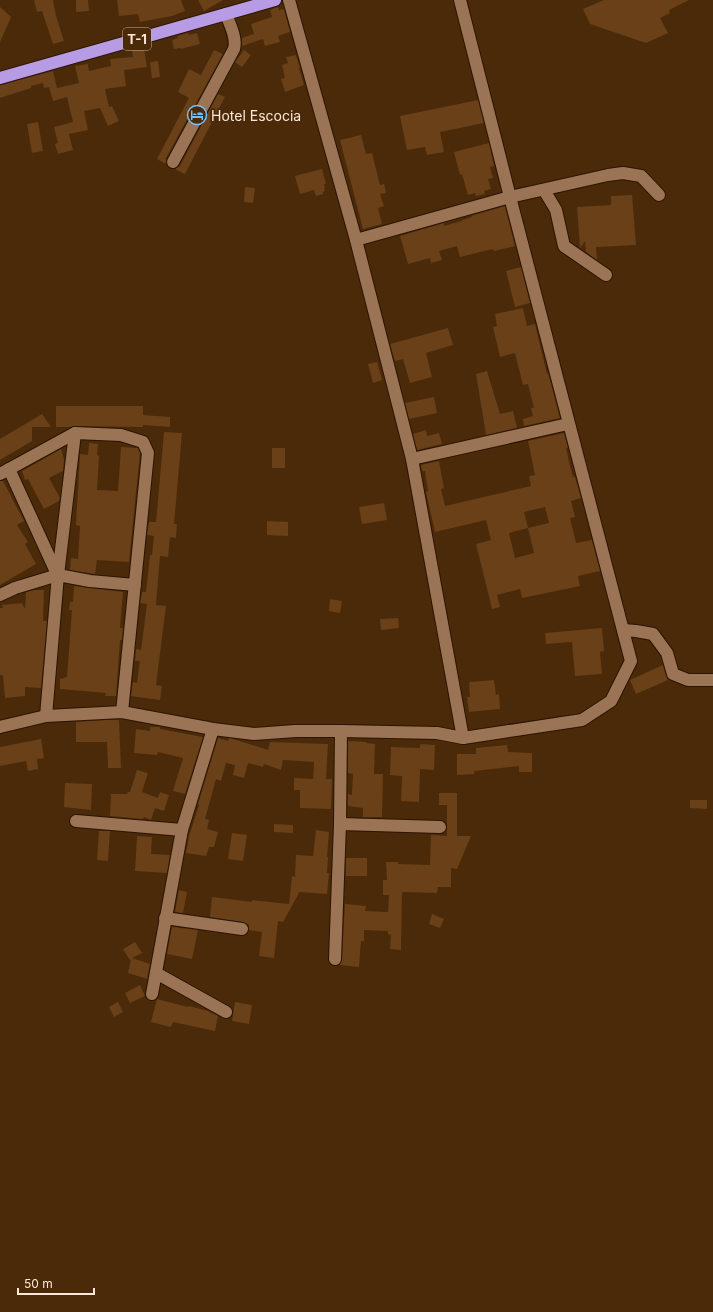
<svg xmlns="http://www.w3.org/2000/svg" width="713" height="1312" viewBox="0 0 713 1312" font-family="Inter,sans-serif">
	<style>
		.building { fill: #694017; fill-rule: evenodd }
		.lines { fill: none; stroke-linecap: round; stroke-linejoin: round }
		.minor-casing { stroke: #2b1400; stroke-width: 14 }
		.highway-casing { stroke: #2b1400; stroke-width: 14 }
		.minor { stroke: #9a7455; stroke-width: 12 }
		.highway { stroke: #b79be5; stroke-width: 12 }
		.labels { text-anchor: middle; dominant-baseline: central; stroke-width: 4; stroke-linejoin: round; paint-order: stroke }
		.shield { fill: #4a2a09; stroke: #c7ae98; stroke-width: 1 }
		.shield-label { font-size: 13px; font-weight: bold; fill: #fde7d6 }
		.poi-label { font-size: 14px; fill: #fde7d6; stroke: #4a2a09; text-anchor: start }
	</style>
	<rect width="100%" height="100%" fill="#4a2a09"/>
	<g class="building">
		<polygon points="34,0 53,0 56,16 64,41 53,44 42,11 37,12"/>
		<polygon points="76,0 88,0 89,11 76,12"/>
		<polygon points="117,0 181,0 185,11 172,16 140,22 138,14 119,16"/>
		<polygon points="198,0 223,0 204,11"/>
		<polygon points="604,0 689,0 669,10 670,13 660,18 668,33 646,43 590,24 583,9"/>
		<polygon points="0,7 11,17 0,42"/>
		<polygon points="278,7 279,10 284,9 290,32 278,36 280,42 265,46 263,39 242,46 242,38 254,34 251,24 272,17 270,10"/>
		<polygon points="188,33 189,35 197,33 200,44 181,49 181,48 174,49 172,40 178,38 177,36"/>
		<polygon points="144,49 147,67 124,70 126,86 105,89 109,107 112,106 119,121 108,126 100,108 84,111 88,130 69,134 73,150 58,154 55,144 58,143 54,127 73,122 67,97 53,101 49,87 44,88 43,83 31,86 31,88 0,98 0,85 53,71 57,88 79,83 75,66 88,64 89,71 111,66 110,59 133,57 132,50"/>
		<polygon points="214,50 223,54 166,158 166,164 157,159 189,98 178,92 189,69 201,75"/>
		<polygon points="244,50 251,55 242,67 235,62"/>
		<polygon points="296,55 300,68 299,68 304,85 285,92 281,79 285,78 282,65 288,63 286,57"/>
		<polygon points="158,61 160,77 152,78 150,62"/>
		<polygon points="218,94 225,97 185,174 175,169 180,166"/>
		<polygon points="478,100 484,123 440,132 444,152 427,155 425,147 407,150 400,116"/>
		<polygon points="38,122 43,151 32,153 27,124"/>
		<polygon points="361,135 366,154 372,153 380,185 384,184 386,193 380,194 384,206 378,208 382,224 363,229 340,140"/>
		<polygon points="489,143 494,166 490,167 493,178 488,179 491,189 484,191 485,194 476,196 475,193 468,195 462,174 460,175 454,152"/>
		<polygon points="322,169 326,184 324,184 325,188 324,188 325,191 323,192 323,194 316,196 314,190 300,194 295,176"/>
		<polygon points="245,187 255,188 253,203 244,202"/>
		<polygon points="632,195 636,245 596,247 597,260 586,252 585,241 580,248 577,207 611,205 611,196"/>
		<polygon points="505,206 515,246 494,251 493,249 460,257 457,246 439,251 442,260 431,263 430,258 408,264 400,236 444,223 444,226 462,221 462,220 472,217 471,216"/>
		<polygon points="521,267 530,303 515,307 506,271"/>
		<polygon points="523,308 527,326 535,324 547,374 548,373 560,418 524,426 523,419 533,416 531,408 534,408 528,384 523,385 515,353 500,357 493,327 497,326 495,314"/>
		<polygon points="448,328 453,345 426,353 432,377 410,383 403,359 395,361 390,344"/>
		<polygon points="377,362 382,380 373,383 368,364"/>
		<polygon points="487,371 500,414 513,411 517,428 486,435 476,374"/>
		<polygon points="434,397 437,413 409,419 405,403"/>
		<polygon points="56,406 143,406 143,415 170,417 170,427 143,425 143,427 75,426 70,427 56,427"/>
		<polygon points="42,414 51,427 32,427 32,441 0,460 0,439"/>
		<polygon points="426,430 427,436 439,433 442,444 417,450 413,434"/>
		<polygon points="164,432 182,433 174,524 177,524 176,538 170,537 168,557 160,556 156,605 166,606 156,685 162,686 160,700 131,696 133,682 137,683 140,661 135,661 136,649 141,650 147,604 140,603 142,592 146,592 150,555 152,555 154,536 147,535 149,522 156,522"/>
		<path d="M564 433 568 448H566L570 466 573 477H575L581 498 571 501 575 517 570 518 576 543 592 540 600 571 578 576 580 586 522 598 520 589 497 595 500 607 492 609 476 544 491 540 486 520 435 532 426 492 428 491 425 471H422L421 465 439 461 444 488 441 489 445 506 531 486 529 476 535 475 528 441ZM545 507 549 523 528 528 534 553 515 558 509 533 528 528 524 512Z"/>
		<polygon points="89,443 98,444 97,455 99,456 97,490 118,491 121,447 138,448 140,453 129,562 97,560 95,574 70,570 71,558 78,559 80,526 76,525 80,454 88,455"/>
		<rect x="272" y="448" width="13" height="20"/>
		<polygon points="61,449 64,459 63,471 49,478 60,498 59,501 44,509 28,479 25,480 22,471"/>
		<polygon points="0,481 3,481 24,521 17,525 28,542 25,544 36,564 0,585"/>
		<polygon points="384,503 387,520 362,524 359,507"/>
		<polygon points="267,521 288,522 288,536 267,535"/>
		<polygon points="74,586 123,592 120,628 123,628 122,640 120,640 116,696 105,696 106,693 60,689 60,679 67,677 72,610 69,610 70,602 73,602"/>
		<polygon points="35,590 44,590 43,621 47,621 41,688 25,687 25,696 5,698 3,675 0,675 0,608 3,608 2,605 22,603 25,609 26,592"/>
		<polygon points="330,599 342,601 340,613 329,611"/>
		<polygon points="398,618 399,628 381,630 380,619"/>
		<polygon points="602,628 604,651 600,652 602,674 575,676 572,642 546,644 545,633"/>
		<polygon points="663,665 666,676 668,680 636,694 630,680"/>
		<polygon points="494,680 496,695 499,694 500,709 469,712 467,697 470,697 469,682"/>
		<polygon points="106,720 119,720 121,768 108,768 107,742 76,742 76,722"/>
		<polygon points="150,727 160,727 160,729 203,737 185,794 173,791 183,758 158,752 157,755 134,753 136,729 150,731"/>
		<polygon points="218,738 228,741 229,738 233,739 268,750 270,742 328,744 326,779 332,779 331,809 300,808 300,790 294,790 294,778 313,779 314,762 283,760 281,770 264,764 263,767 248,763 244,778 233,775 235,765 226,763 221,781 216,779 205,819 209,820 207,829 218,832 214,847 209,847 206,856 186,853 189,836 199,805 198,804"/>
		<polygon points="41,739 44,758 37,759 38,769 28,771 26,761 0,766 0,747"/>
		<polygon points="348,741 366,742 366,743 375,744 374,774 383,774 382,817 363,817 363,808 348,806 348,794 352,795 353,774 348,773"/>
		<polygon points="420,744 435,745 434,770 420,769 419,802 401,801 402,776 390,775 391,747 420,748"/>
		<polygon points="507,745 508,752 532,753 532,772 519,772 519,766 474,771 474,774 457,775 457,754 476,754 476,748"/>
		<polygon points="137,770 148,773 142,792 158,798 160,792 169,795 164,811 155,808 151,820 144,817 143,819 110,816 111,794 127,794 128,792 130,792"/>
		<polygon points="65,783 92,784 91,810 64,807"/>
		<polygon points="439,793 457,793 457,836 471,836 457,869 451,868 451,887 438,887 437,893 402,892 401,950 390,949 391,935 388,934 388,931 364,930 364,941 361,941 359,967 340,965 342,959 345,904 366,906 365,911 388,912 389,895 383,895 383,880 387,880 386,862 398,862 398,864 430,865 431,835 447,836 447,805 439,805"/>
		<polygon points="690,800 707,800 707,809 690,808"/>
		<polygon points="274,824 293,825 293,833 274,832"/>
		<polygon points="316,830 329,832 327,857 328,857 327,873 329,873 327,894 299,892 298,895 283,922 278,921 274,958 259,956 262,932 249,930 249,925 243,922 210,917 212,897 252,902 252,900 289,904 292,876 295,877 296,855 313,856"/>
		<polygon points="99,831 110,831 108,861 97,860"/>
		<polygon points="232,833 247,835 243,861 228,859"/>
		<polygon points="137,836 152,837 151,854 170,855 167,873 135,871"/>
		<rect x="346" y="858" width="21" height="18"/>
		<polygon points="179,890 187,892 183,913 175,912"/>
		<polygon points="432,914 444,919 440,928 429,924"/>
		<polygon points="172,927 198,930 192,959 167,954"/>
		<polygon points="135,942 142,953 132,958 150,964 147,979 128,973 131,959 130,960 123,949"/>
		<polygon points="140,985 145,996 130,1003 125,993"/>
		<polygon points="157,999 188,1007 189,1006 208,1011 218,1016 215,1031 173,1022 171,1027 151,1022"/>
		<polygon points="118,1002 123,1012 114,1017 109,1007"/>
		<polygon points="235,1002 252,1005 249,1024 232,1021"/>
	</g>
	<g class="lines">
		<g class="minor-casing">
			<g id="minor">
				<polyline points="289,0 356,240 412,459 463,738"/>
				<path d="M173 162 234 49C237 38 230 25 226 14"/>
				<polyline points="544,190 556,210 564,246 606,275"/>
				<polyline points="356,240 510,197 608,175 623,173 641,176 659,195"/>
				<polyline points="412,459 568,424"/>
				<polyline points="9,469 57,574"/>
				<polyline points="0,474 75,433 121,435 143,442 148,453 122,712"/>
				<polyline points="0,595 15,588 58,575 90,581 135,585"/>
				<polyline points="623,630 636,631 653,634 667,653 673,674 688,680 713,680"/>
				<polyline points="46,716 58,575 75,433"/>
				<polyline points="0,727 46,716 122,712 213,729 254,734 295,731 341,731 437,733 463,738 582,720 611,701 631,661 510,197 460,0"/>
				<polyline points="76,821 182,830"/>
				<polyline points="340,824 440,827"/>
				<polyline points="165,918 242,929"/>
				<polyline points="335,959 340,824 341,731"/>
				<polyline points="156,973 226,1012"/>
				<polyline points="152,994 182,830 213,729"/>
			</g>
		</g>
		<g class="highway-casing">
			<polyline id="highway" points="0,78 275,0"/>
		</g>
		<use href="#minor" class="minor"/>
		<use href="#highway" class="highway"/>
	</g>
	<defs>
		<g id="hotel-ring" transform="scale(1)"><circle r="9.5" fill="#4a2a09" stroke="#75c0f6" stroke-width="1.5"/><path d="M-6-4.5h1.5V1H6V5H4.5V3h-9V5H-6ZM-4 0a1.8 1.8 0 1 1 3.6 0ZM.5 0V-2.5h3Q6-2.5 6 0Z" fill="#75c0f6"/></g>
	</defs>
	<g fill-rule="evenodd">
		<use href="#hotel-ring" x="197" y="115"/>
	</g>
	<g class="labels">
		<rect class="shield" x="123" y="28" width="28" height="22" rx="3"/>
		<g class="shield-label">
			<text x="137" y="39">T-1</text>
		</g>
		<g class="poi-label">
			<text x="211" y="115">Hotel Escocia</text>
		</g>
	</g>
	<path d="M18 1288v6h76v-6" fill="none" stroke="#fde7d6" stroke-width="2"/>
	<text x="24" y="1288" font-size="12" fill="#fde7d6" stroke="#4a2a09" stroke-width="3" paint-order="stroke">50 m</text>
</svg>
